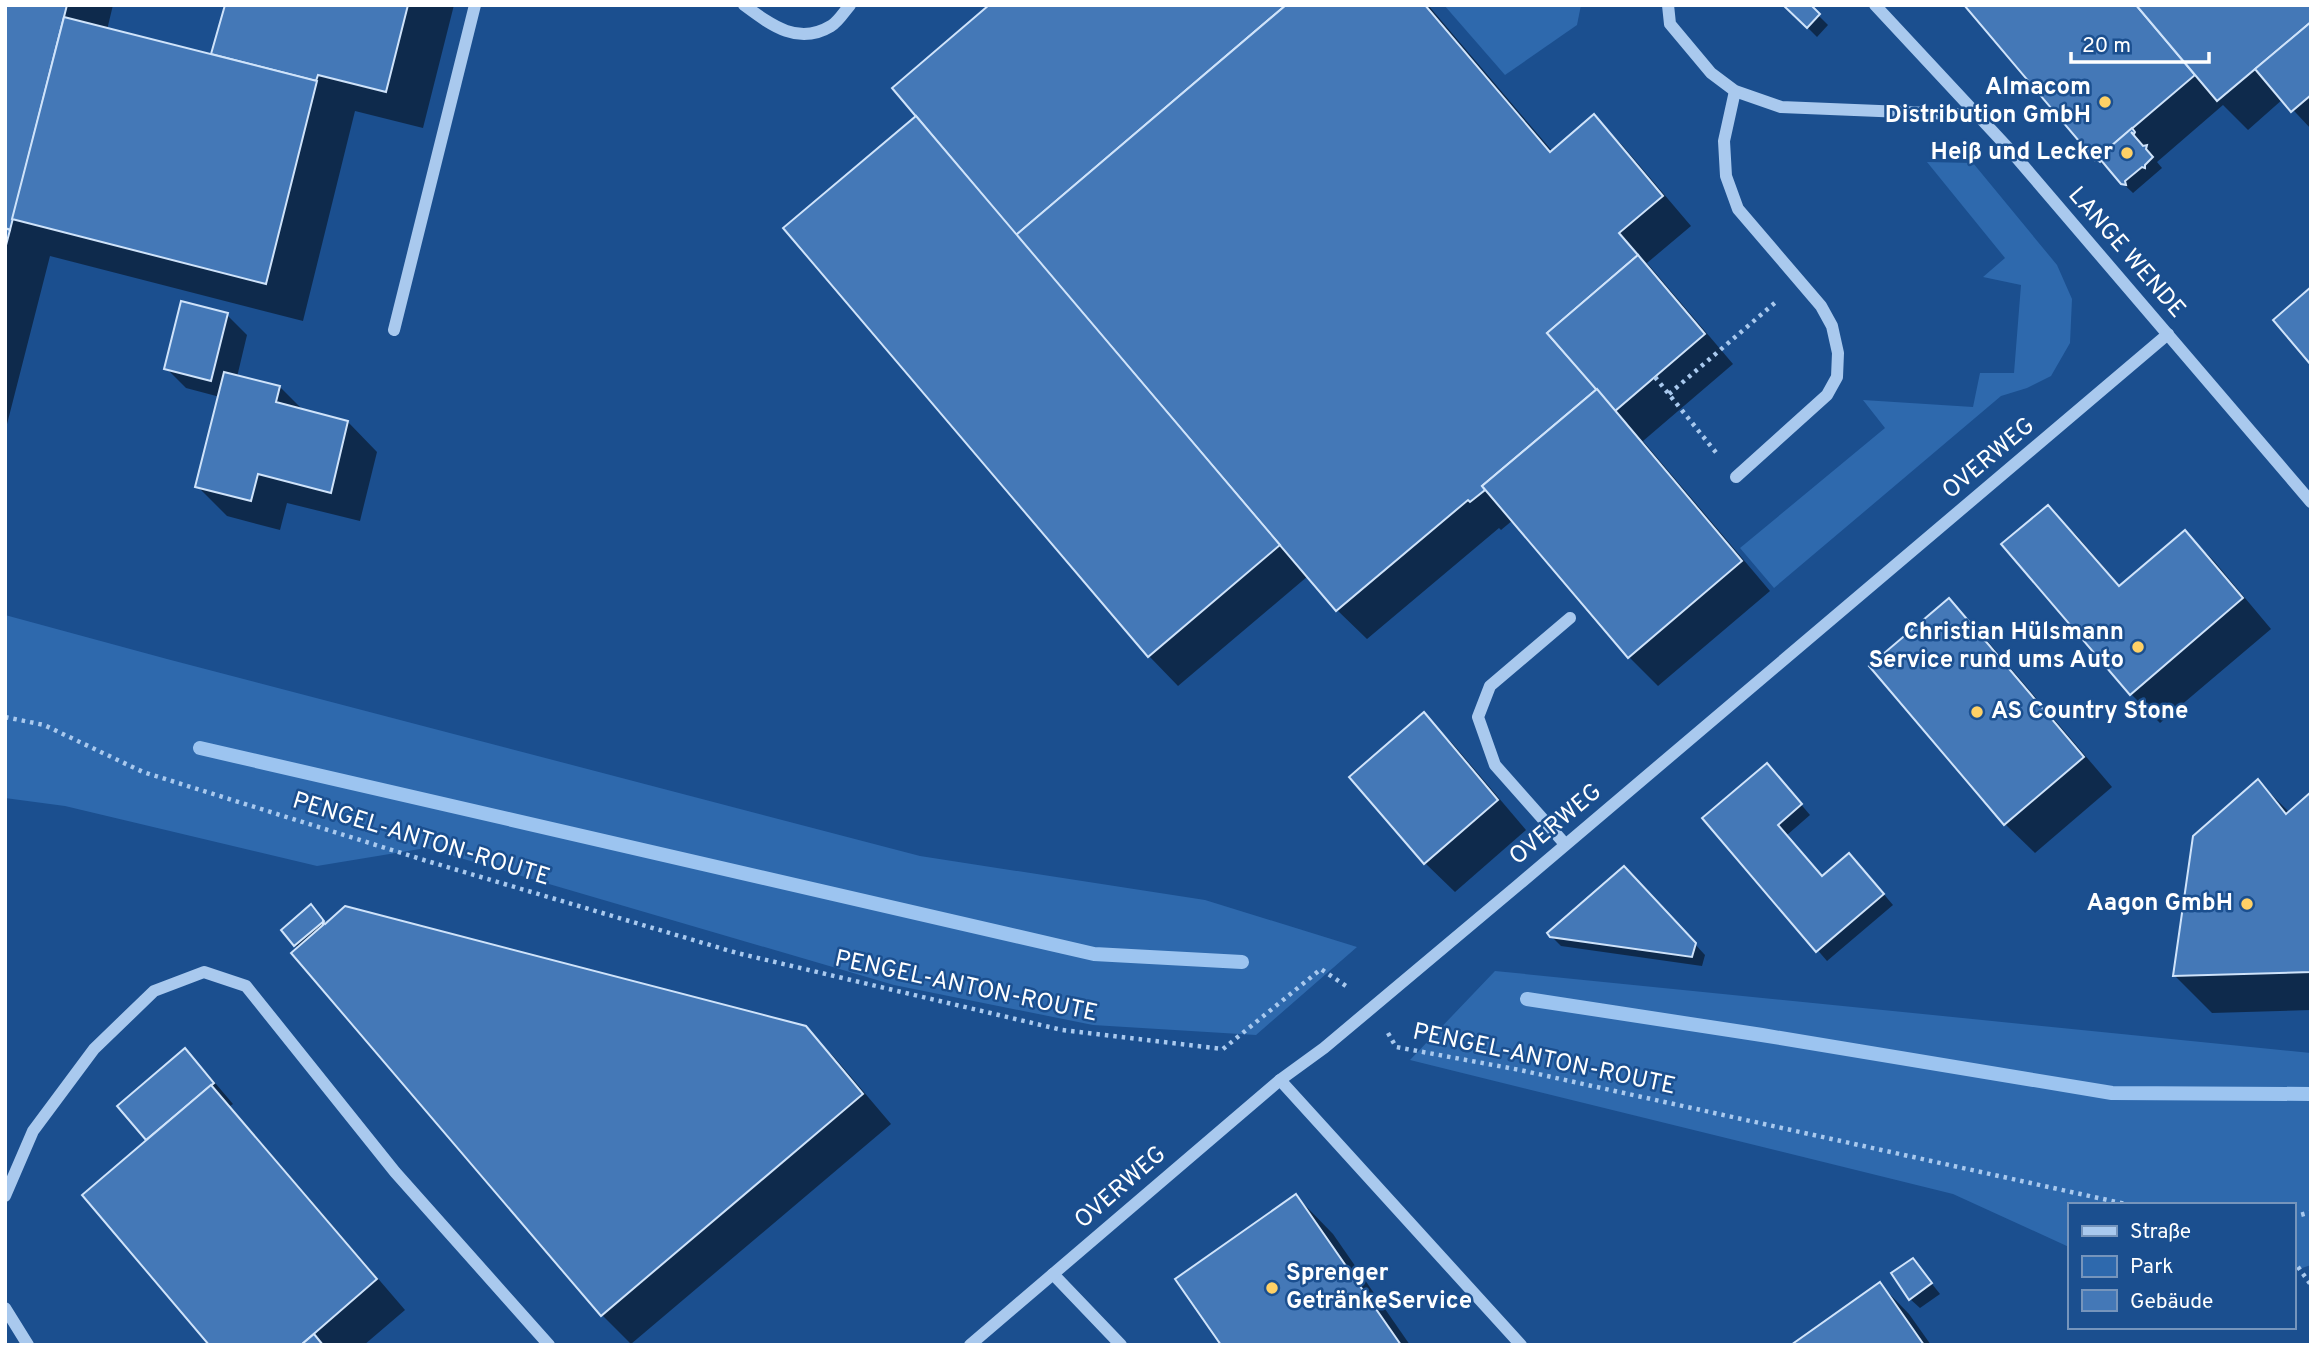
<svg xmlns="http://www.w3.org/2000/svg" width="2316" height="1350" viewBox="0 0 2316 1350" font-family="Overpass,sans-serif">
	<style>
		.green { fill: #2e69ad }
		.shadow { fill: #0007 }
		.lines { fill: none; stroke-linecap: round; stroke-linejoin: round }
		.stream { stroke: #9cc4f0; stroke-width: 14 }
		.building { fill: #4478b7; stroke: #cfe3fa; stroke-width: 2 }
		.path { stroke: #a9c9ee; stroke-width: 4.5; stroke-dasharray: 3.5 5; stroke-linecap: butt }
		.minor { stroke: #a9c9ee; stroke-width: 12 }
		.poi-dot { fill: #ffd166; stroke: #1b4f8f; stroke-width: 2.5 }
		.labels { text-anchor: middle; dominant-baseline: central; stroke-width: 5; stroke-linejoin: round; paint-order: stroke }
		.poi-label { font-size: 24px; font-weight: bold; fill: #fff; stroke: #1b4f8f; text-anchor: end }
		.street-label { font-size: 24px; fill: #fff; stroke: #1b4f8f }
	</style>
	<rect width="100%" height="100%" fill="#1b4f8f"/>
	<g class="green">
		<polygon points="1444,5 1581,5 1577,25 1505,75"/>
		<polygon points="1927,162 1973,163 2057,265 2072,299 2070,343 2051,376 2027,388 2001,396 1774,588 1740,548 1885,428 1863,400 1973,407 1980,373 2014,373 2021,285 1983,277 2005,258"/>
		<polygon points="5,615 167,659 920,856 1205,900 1357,947 1256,1035 1093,1025 894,985 426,848 317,866 65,806 5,798"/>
		<polygon points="1495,971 2311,1053 2311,1265 2293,1271 2293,1205 2069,1205 2069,1247 1953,1194 1410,1060"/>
	</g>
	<g class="shadow">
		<polygon points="5,5 113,5 107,30 213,56 227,5 454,5 423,128 355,111 303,321 50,256 5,432"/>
		<polygon points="992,5 1428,5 1553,152 1594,116 1623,146 1691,226 1647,263 1733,364 1643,441 1770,591 1658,686 1629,657 1513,520 1501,530 1499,528 1367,639 1337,610 1308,576 1178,686 1149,656 786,228 919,116"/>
		<polygon points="1785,5 1808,5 1828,25 1817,37"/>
		<polygon points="1966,5 2311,5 2311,129 2283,99 2248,130 2223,105 2157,162 2162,168 2133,193 2097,159"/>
		<polygon points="227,315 247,335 237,377 280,387 304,411 348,422 377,452 360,521 287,503 280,530 227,516 197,486 220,397 186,388 166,368"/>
		<polygon points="2048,507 2077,536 2121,587 2185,532 2214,561 2271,629 2160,723 2131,694"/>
		<polygon points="1949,600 1978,630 2112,787 2035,853 2005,824"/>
		<polygon points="1424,715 1453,744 1526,830 1455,892 1425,863 1352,777"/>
		<polygon points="1776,775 1810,815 1787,835 1823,878 1859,865 1893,905 1827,961 1704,818"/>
		<polygon points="2258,781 2290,813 2311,795 2311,1010 2212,1013 2175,976"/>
		<polygon points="1634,878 1705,955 1702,966 1561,946 1551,936"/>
		<polygon points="311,907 327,924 805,1028 835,1058 891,1124 631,1344 602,1315 284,931"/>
		<polygon points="185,1051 205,1071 233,1104 230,1106 405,1310 364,1345 212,1345 149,1141 119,1106"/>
		<polygon points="1296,1196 1333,1234 1410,1345 1223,1345"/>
		<polygon points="1913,1260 1940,1294 1920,1308 1910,1299"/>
		<polygon points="1880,1284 1909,1314 1931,1345 1794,1345"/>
	</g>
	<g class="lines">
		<g class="stream">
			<polyline points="200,748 1094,954 1242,962"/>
			<polyline points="1527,999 1762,1035 2112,1093 2311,1094"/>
		</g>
	</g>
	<g class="building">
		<polygon points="5,5 67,5 10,230 5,228"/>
		<polygon points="225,5 408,5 386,92 318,75 316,81 211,54"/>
		<polygon points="989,5 1286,5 1016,235 892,88"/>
		<polygon points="1286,5 1425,5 1550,152 1594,114 1663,196 1619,233 1638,255 1547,333 1597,389 1482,486 1485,490 1470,502 1468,500 1336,611 1016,235"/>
		<polygon points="1783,5 1811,5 1820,14 1807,28"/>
		<polygon points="1964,5 2136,5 2195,75 2095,160"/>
		<polygon points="2136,5 2311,5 2311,22 2217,101"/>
		<polygon points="64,17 317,81 266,284 12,219"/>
		<polygon points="2311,22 2311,95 2291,112 2255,69"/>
		<polygon points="916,116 1280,545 1148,657 783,228"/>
		<polygon points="2132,128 2135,132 2134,134 2131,132 2143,146 2147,145 2146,149 2153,157 2145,165 2145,168 2142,167 2125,181 2126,185 2121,184 2100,159 2101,161 2100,162 2096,159"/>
		<polygon points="5,228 10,230 5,249"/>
		<polygon points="1638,255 1705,334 1615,411 1547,333"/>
		<polygon points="2311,287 2311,365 2273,320"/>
		<polygon points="181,301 228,313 211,381 164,369"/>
		<polygon points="224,372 280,386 276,402 348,421 331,493 258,474 251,501 195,487"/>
		<polygon points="1597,389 1742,561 1628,658 1482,486"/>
		<polygon points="2048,505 2119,586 2185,530 2243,598 2130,695 2001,544"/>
		<polygon points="1949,598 2084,757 2004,825 1869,666"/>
		<polygon points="1424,712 1498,800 1424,864 1349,777"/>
		<polygon points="1767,763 1802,804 1778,825 1822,876 1849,853 1884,894 1816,952 1702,818"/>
		<polygon points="2258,779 2286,814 2311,792 2311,972 2173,976 2193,836"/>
		<polygon points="1624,866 1696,943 1692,957 1550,937 1547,933"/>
		<polygon points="311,904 324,921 294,946 281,930"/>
		<polygon points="345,906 806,1026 863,1094 601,1316 291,953 323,925 323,922 325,924"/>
		<polygon points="185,1048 214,1083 146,1140 117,1106"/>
		<polygon points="211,1085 377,1279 301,1345 209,1345 82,1195"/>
		<polygon points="1296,1194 1401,1345 1221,1345 1175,1279"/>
		<polygon points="1913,1258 1932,1283 1909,1300 1891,1273"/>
		<polygon points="1880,1282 1924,1345 1791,1345"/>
		<polygon points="314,1334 323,1345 301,1345"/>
	</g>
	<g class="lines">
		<g class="path">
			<polyline points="1655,377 1718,455"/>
			<polyline points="1669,394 1777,301"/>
			<polyline points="5,717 44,725 143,772 427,861 737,953 1062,1030 1223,1049 1321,969 1349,988"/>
			<polyline points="1388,1033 1396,1047 1520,1070 2130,1205"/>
			<polyline points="2293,1217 2311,1212"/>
			<polyline points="2293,1260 2311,1285"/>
		</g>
		<g class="minor">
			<path d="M744 5C771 25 798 46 831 26 838 22 844 12 850 5"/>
			<polyline points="1668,5 1670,24 1711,73 1735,91 1781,107 1977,115"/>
			<polyline points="1875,5 2010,150 2311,502"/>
			<polyline points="1735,91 1724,141 1726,176 1738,209 1821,306 1832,326 1838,353 1837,377 1827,395 1736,477"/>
			<polyline points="394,330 475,5"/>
			<polyline points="1565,844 1495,765 1478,717 1490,686 1570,618"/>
			<polyline points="1280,1080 1521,1345"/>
			<polyline points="5,1196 33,1131 94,1049 154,991 204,972 246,986 395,1172 549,1345"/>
			<polyline points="1053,1274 1121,1345"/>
			<polyline points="5,1308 28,1345"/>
			<polyline points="970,1345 1280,1080 1324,1048 1517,886 2168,334"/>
		</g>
	</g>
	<g class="poi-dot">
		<circle cx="2105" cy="102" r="7"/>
		<circle cx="2127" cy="153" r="7"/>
		<circle cx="2138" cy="647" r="7"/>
		<circle cx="1977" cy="712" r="7"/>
		<circle cx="2247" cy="904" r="7"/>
		<circle cx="1272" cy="1288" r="7"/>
	</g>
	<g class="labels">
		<g class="poi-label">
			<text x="2091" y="88">Almacom<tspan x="2091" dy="28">Distribution GmbH</tspan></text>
			<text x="2113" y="153">Heiß und Lecker</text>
			<text x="2124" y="633">Christian Hülsmann<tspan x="2124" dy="28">Service rund ums Auto</tspan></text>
			<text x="1991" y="712" text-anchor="start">AS Country Stone</text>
			<text x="2233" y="904">Aagon GmbH</text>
			<text x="1286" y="1274" text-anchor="start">Sprenger<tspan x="1286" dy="28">GetränkeService</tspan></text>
		</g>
		<g class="street-label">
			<text transform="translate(2126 253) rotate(49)">LANGE WENDE</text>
			<text transform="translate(1989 459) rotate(-40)">OVERWEG</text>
			<text transform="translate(1556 825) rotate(-40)">OVERWEG</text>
			<text transform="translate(421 840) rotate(17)">PENGEL-ANTON-ROUTE</text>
			<text transform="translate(966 987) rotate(12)">PENGEL-ANTON-ROUTE</text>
			<text transform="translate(1544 1060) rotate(12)">PENGEL-ANTON-ROUTE</text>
			<text transform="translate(1121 1188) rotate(-41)">OVERWEG</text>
		</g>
	</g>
	<rect width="2316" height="1350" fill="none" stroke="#ffffff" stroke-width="14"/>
	<rect x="2068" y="1203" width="228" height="126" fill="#1b4f8f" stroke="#7695bc" stroke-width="2"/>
	<rect x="2082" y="1226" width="35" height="10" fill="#a9c9ee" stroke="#7695bc" stroke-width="2"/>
	<text x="2130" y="1238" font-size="21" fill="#ffffff">Straße</text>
	<rect x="2082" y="1256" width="35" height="21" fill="#2e69ad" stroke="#7695bc" stroke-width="2"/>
	<text x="2130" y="1273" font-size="21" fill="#ffffff">Park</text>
	<rect x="2082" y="1290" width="35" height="21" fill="#4478b7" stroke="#7695bc" stroke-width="2"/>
	<text x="2130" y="1308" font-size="21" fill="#ffffff">Gebäude</text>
	<path d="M2071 52v10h138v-10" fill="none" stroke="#ffffff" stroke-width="3.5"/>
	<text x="2082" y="52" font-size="21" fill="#ffffff" stroke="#1b4f8f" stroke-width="5" paint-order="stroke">20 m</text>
</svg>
